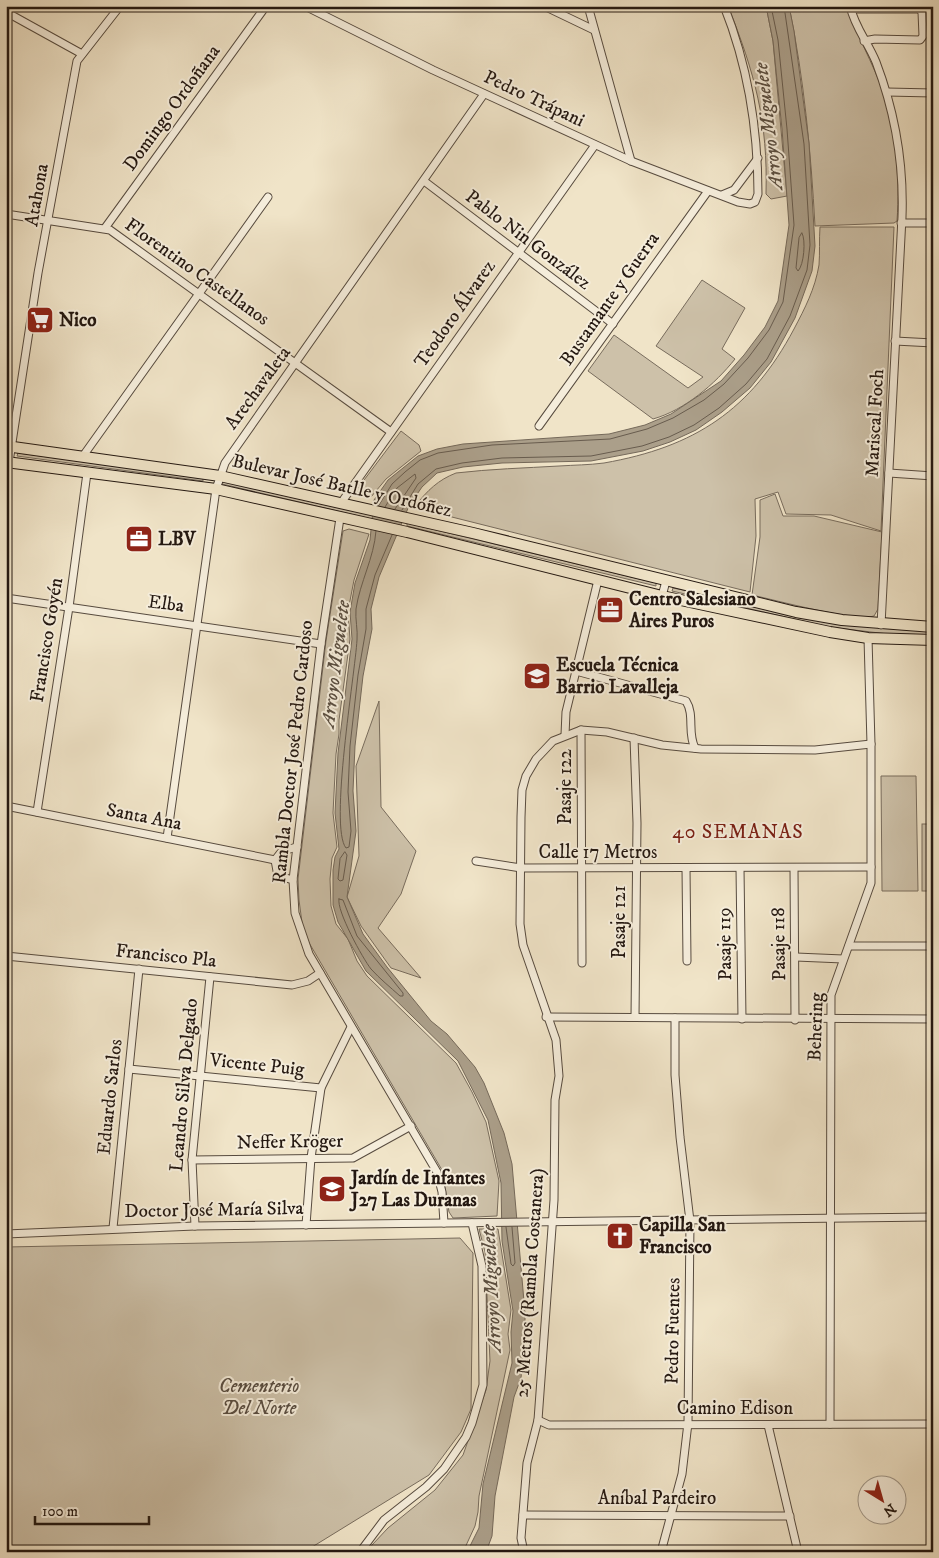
<svg xmlns="http://www.w3.org/2000/svg" width="939" height="1558" viewBox="0 0 939 1558" font-family="'IM FELL DW Pica',serif">
	<style>
		.green { fill: #cdc1a9; stroke: #786c5d }
		.water { fill: #ab9f8a; stroke: #75695a }
		.lines { fill: none; stroke-linecap: round; stroke-linejoin: round }
		.shore { stroke: #685c4e; stroke-width: 1 }
		.minor-casing { stroke: #574b3f; stroke-width: 9 }
		.primary-casing { stroke: #241811; stroke-width: 12 }
		.minor { stroke: #f5eddb; stroke-width: 7 }
		.primary { stroke: #f0e4c8; stroke-width: 10 }
		.labels { text-anchor: middle; dominant-baseline: central; stroke-width: 4; stroke-linejoin: round; paint-order: stroke }
		.street-label { font-size: 19px; fill: #241811; stroke: #f5eddb }
		.poi-label { font-size: 19px; font-weight: bold; fill: #241811; stroke: #f5eddb; text-anchor: start }
		.park-label { font-size: 19px; font-style: italic; fill: #574b3f; stroke: #f5eddb }
		.water-label { font-size: 20px; font-style: italic; fill: #5a4e41; stroke: #f5eddb }
		.neighbourhood-label { font-size: 20px; letter-spacing: 1px; fill: #7a1f14; stroke: #f5eddb }
	</style>
	<rect width="100%" height="100%" fill="#f0e4c8"/>
	<filter id="stains"><feTurbulence type="fractalNoise" baseFrequency=".004" numOctaves="4"/><feColorMatrix values="0 0 0 0 .2 0 0 0 0 .09 0 0 0 0 .02 0 0 0 .5 -.17"/></filter>
	<radialGradient id="worn" r=".72"><stop offset=".6" stop-color="#630" stop-opacity="0"/><stop offset="1" stop-color="#630" stop-opacity=".3"/></radialGradient>
	<g class="green">
		<path d="M728 6H766L773 41 787 196 771 199 766 194C768 121 755 74 728 6Z"/>
		<path d="M789 6H848C856 36 873 62 883 92 896 134 900 177 897 221L894 223 815 226C811 153 804 78 789 6Z"/>
		<path d="M820 227H894L881 531 831 515 786 514 778 492 755 499 756 536 750 592 428 511 415 506C428 490 438 480 456 473 490 469 525 468 559 466 574 465 589 465 604 463 695 447 751 410 794 329 805 308 815 289 819 265 820 253 819 240 820 227Z"/>
		<path d="M702 280 745 308 722 349 735 359C715 384 685 410 653 419L588 371 614 335 688 388 703 377 656 346Z"/>
		<polygon points="401,431 419,445 421,451 386,479 371,497 355,492"/>
		<polygon points="18,453 203,478 203,481 17,456"/>
		<polygon points="222,481 377,516 376,520 222,484"/>
		<path d="M775 494 783 516H814L882 532 878 609 874 616C856 622 775 600 752 595L760 537V500Z"/>
		<polygon points="407,523 656,583 656,586 407,526"/>
		<polygon points="349,529 369,534 354,580 348,611 350,639 339,720 339,734 336,754 333,813 337,847 332,858 330,879 331,906 336,924 348,939 357,961 367,976 456,1063 472,1092 486,1122 499,1181 497,1216 453,1218 449,1212 442,1170 308,941 303,930 299,900 298,879 326,641 343,531"/>
		<path d="M673 588C760 605 844 630 933 631V635L888 634 829 627 672 591Z"/>
		<polygon points="379,701 381,807 416,851 401,894 378,928 421,978 391,968 361,926 347,897 359,856 356,766"/>
		<polygon points="881,776 916,776 918,891 882,891"/>
		<rect x="922" y="824" width="11" height="67"/>
		<polygon points="479,1229 498,1229 511,1310 508,1334 510,1350 479,1496 478,1512 475,1526 463,1552 368,1552 372,1545 388,1528 435,1490 463,1455 486,1390 490,1361 485,1252"/>
		<polygon points="460,1238 473,1253 471,1409 461,1432 429,1475 304,1552 6,1552 6,1247"/>
	</g>
	<polygon class="water" points="766,6 789,6 794,31 809,143 815,246 812,271 795,318 771,362 750,388 722,412 696,430 670,442 643,451 591,461 502,463 463,467 437,473 422,487 409,506 379,577 371,609 372,629 363,676 355,746 353,791 356,831 347,897 363,934 387,967 431,1021 447,1034 475,1067 484,1083 504,1133 512,1164 525,1313 525,1336 521,1378 514,1397 495,1496 492,1536 486,1552 467,1552 479,1528 483,1484 512,1363 511,1332 513,1311 502,1241 501,1183 488,1120 458,1061 366,971 338,922 333,905 333,870 335,857 339,849 335,813 338,753 352,639 350,612 355,583 370,540 374,500 388,480 418,456 437,449 463,444 609,434 645,425 671,414 721,381 744,355 765,327 778,301 789,225 782,129 773,41"/>
	<g class="lines">
		<g class="shore">
			<path d="M802 233C806 240 804 265 798 271L796 268 799 238Z"/>
			<polyline points="379,505 392,484 405,472 420,460 438,453 492,445 610,439 647,429 673,418 704,400 724,384 748,358 769,330 783,302 794,225 787,129 778,40 771,6"/>
			<polyline points="385,507 397,488 415,474 416,478 395,509"/>
			<polyline points="402,510 418,484 436,469 462,463 502,458 591,456 642,446 669,437 694,425 719,408 746,384 767,359 790,316 807,270 810,245 804,144 784,6"/>
			<path d="M376 531C374 558 360 582 356 609 355 619 358 630 357 640 355 674 329 827 346 848L349 847 351 831 348 792 350 746 358 675 366 629V609L375 575 392 535"/>
			<polygon points="345,852 347,855 343,880 340,881 338,879 340,859"/>
			<path d="M339 899 343 900 357 936 403 993V996H400C390 987 380 979 371 969 363 959 336 910 339 899Z"/>
			<polyline points="506,1227 511,1264 513,1266 515,1263 512,1227"/>
		</g>
		<g class="minor-casing">
			<g id="minor">
				<path d="M305 6 433 70 631 161 738 202 750 204 755 202 758 194C758 130 748 66 724 6"/>
				<polyline points="544,6 594,30"/>
				<polyline points="588,6 631,161"/>
				<path d="M850 6C855 28 868 42 876 62 895 112 904 163 902 217L881 625"/>
				<polyline points="851,9 919,9 922,12 923,36 920,40 875,39 864,41"/>
				<polyline points="6,12 82,54"/>
				<polyline points="887,92 933,93"/>
				<polyline points="424,181 613,324"/>
				<polyline points="722,195 734,190 758,158"/>
				<polyline points="6,214 110,230 391,432"/>
				<polyline points="901,223 933,223"/>
				<polyline points="105,228 266,6"/>
				<polyline points="895,341 933,343"/>
				<polyline points="539,426 708,191"/>
				<polyline points="83,456 268,197"/>
				<polyline points="9,462 38,273 77,61 120,6"/>
				<polyline points="889,473 933,476"/>
				<polyline points="341,503 595,145"/>
				<polyline points="340,518 321,644 293,880 295,913 309,954 437,1172 442,1192 444,1223"/>
				<polyline points="662,596 666,581"/>
				<polyline points="6,598 321,644"/>
				<path d="M576 671 686 701C695 715 687 733 695 748"/>
				<polyline points="581,730 582,963"/>
				<polyline points="565,735 566,712 598,580"/>
				<polyline points="634,738 637,823 635,1017"/>
				<polyline points="6,806 275,860"/>
				<polyline points="37,812 69,607 87,473"/>
				<polyline points="167,838 216,489 225,463 484,94"/>
				<polyline points="476,861 521,868 871,867"/>
				<polyline points="686,868 687,961"/>
				<polyline points="740,868 742,1019"/>
				<polyline points="794,868 795,1020"/>
				<polyline points="293,880 286,878 277,871 275,860 282,851 297,847"/>
				<polyline points="849,946 933,946"/>
				<polyline points="6,956 292,985 308,981 320,973"/>
				<polyline points="796,957 843,959"/>
				<polyline points="546,1017 933,1019"/>
				<polyline points="129,1069 321,1088"/>
				<polyline points="192,1160 353,1158 411,1126"/>
				<polyline points="306,1225 311,1158 321,1088 351,1027"/>
				<polyline points="195,1226 192,1160 210,977"/>
				<polyline points="113,1228 139,969"/>
				<polyline points="6,1234 195,1226 933,1217"/>
				<polyline points="538,1420 549,1425 933,1424"/>
				<polyline points="830,1424 831,995 871,883 871,744 868,638"/>
				<polyline points="768,1425 798,1552"/>
				<polyline points="523,1515 790,1516"/>
				<polyline points="360,1552 384,1520 426,1487 444,1469 466,1437 472,1423 483,1385 482,1266 472,1223"/>
				<polyline points="524,1552 521,1538 527,1463 538,1420 554,1200 555,1100 559,1076 556,1040 523,945 520,924 521,817 522,790 526,776 536,759 553,741 581,730 607,732 662,745 701,749 815,750 871,744"/>
				<polyline points="661,1552 682,1474 688,1423 690,1221 680,1137 675,1075 675,1018"/>
			</g>
		</g>
		<g class="primary-casing">
			<g id="primary">
				<polyline points="6,446 220,476 473,533 796,612 842,620 933,627"/>
				<polyline points="6,462 216,489 407,532 662,596 830,632 868,638 933,640"/>
			</g>
		</g>
		<use href="#minor" class="minor"/>
		<use href="#primary" class="primary"/>
	</g>
	<defs>
		<g id="supermarket-square" transform="scale(1.4375)"><rect x="-9" y="-9" width="18" height="18" rx="4" fill="#8f2418" stroke="#f5eddb"/><path d="M-6-5.5h2.5l.6 2H6L4.5 2H-2.5L-4.4-4H-6ZM-1.5 3.2a1.3 1.3 0 1 0 .1 0ZM3 3.2a1.3 1.3 0 1 0 .1 0Z" fill="#fff"/></g>
		<g id="office-square" transform="scale(1.4375)"><rect x="-9" y="-9" width="18" height="18" rx="4" fill="#8f2418" stroke="#f5eddb"/><path d="M-6-3h4V-5.5h4V-3h4V5H-6ZM-1-4.5V-3h2v-1.5ZM-6 0V1H6V0Z" fill="#fff"/></g>
		<g id="school-square" transform="scale(1.4375)"><rect x="-9" y="-9" width="18" height="18" rx="4" fill="#8f2418" stroke="#f5eddb"/><path d="M0-5L7-2L0 1L-7-2ZM-4 1L0 2.5L4 1V4Q0 6-4 4Z" fill="#fff"/></g>
		<g id="church-square" transform="scale(1.4375)"><rect x="-9" y="-9" width="18" height="18" rx="4" fill="#8f2418" stroke="#f5eddb"/><path d="M-1.2-6h2.4v3.5h3.3v2.4h-3.3V6h-2.4V-.1h-3.3v-2.4h3.3Z" fill="#fff"/></g>
	</defs>
	<g fill-rule="evenodd">
		<use href="#supermarket-square" x="40" y="320"/>
		<use href="#office-square" x="139" y="539"/>
		<use href="#office-square" x="610" y="610"/>
		<use href="#school-square" x="537" y="676"/>
		<use href="#school-square" x="332" y="1189"/>
		<use href="#church-square" x="620" y="1236"/>
	</g>
	<g class="labels">
		<g class="street-label">
			<text transform="translate(534 99) rotate(25)">Pedro Trápani</text>
			<text transform="translate(172 108) rotate(-54)">Domingo Ordoñana</text>
			<text transform="translate(37 195) rotate(-80)">Atahona</text>
			<text transform="translate(528 240) rotate(37)">Pablo Nin González</text>
			<text transform="translate(197 272) rotate(35)">Florentino Castellanos</text>
			<text transform="translate(610 299) rotate(-55)">Bustamante y Guerra</text>
			<text transform="translate(455 314) rotate(-55)">Teodoro Álvarez</text>
			<text transform="translate(258 388) rotate(-54)">Arechavaleta</text>
			<text transform="translate(875 423) rotate(-87)">Mariscal Foch</text>
			<text transform="translate(342 486) rotate(13)">Bulevar José Batlle y Ordóñez</text>
			<text transform="translate(166 604) rotate(8)">Elba</text>
			<text transform="translate(47 640) rotate(-81)">Francisco Goyén</text>
			<text transform="translate(293 752) rotate(-84)">Rambla Doctor José Pedro Cardoso</text>
			<text transform="translate(565 787) rotate(-90)">Pasaje 122</text>
			<text transform="translate(144 817) rotate(11)">Santa Ana</text>
			<text x="598" y="852">Calle 17 Metros</text>
			<text transform="translate(619 922) rotate(-90)">Pasaje 121</text>
			<text transform="translate(725 944) rotate(-91)">Pasaje 119</text>
			<text transform="translate(779 944) rotate(-91)">Pasaje 118</text>
			<text transform="translate(166 956) rotate(6)">Francisco Pla</text>
			<text transform="translate(816 1027) rotate(-88)">Behering</text>
			<text transform="translate(257 1065) rotate(6)">Vicente Puig</text>
			<text transform="translate(184 1085) rotate(-85)">Leandro Silva Delgado</text>
			<text transform="translate(110 1097) rotate(-84)">Eduardo Sarlos</text>
			<text transform="translate(290 1142) rotate(-1)">Neffer Kröger</text>
			<text transform="translate(214 1210) rotate(-1)">Doctor José María Silva</text>
			<text transform="translate(530 1283) rotate(-86)">25 Metros (Rambla Costanera)</text>
			<text transform="translate(673 1331) rotate(-89)">Pedro Fuentes</text>
			<text x="735" y="1408">Camino Edison</text>
			<text x="657" y="1498">Aníbal Pardeiro</text>
		</g>
		<g class="poi-label">
			<text x="59" y="320">Nico</text>
			<text x="158" y="539">LBV</text>
			<text x="629" y="599">Centro Salesiano<tspan x="629" dy="22">Aires Puros</tspan></text>
			<text x="556" y="665">Escuela Técnica<tspan x="556" dy="22">Barrio Lavalleja</tspan></text>
			<text x="351" y="1178">Jardín de Infantes<tspan x="351" dy="22">J27 Las Duranas</tspan></text>
			<text x="639" y="1225">Capilla San<tspan x="639" dy="22">Francisco</tspan></text>
		</g>
		<g class="park-label">
			<text x="259" y="1386">Cementerio<tspan x="259" dy="22">Del Norte</tspan></text>
		</g>
		<g class="water-label">
			<text transform="translate(769 126) rotate(-97)">Arroyo Miguelete</text>
			<text transform="translate(336 664) rotate(-83)">Arroyo Miguelete</text>
			<text transform="translate(492 1288) rotate(-93)">Arroyo Miguelete</text>
		</g>
		<g class="neighbourhood-label">
			<text x="738" y="832">40 SEMANAS</text>
		</g>
	</g>
	<rect width="939" height="1558" fill="none" stroke="#f0e4c8" stroke-width="25"/>
	<rect x="8" y="8" width="924" height="1543" fill="none" stroke="#241811" stroke-width="2.5"/>
	<rect x="12" y="12" width="914" height="1533" fill="none" stroke="#241811"/>
	<g transform="translate(882 1500) rotate(143)"><circle r="24" fill="#f5eddb" stroke="#a1988a"/>
	<path d="M0-4L9 19L0 12L-9 19Z" fill="#8f2418"/>
	<text y="-8" font-size="14" font-weight="bold" text-anchor="middle" fill="#241811">N</text>
	</g>
	<path d="M35 1516v8h114v-8" fill="none" stroke="#241811" stroke-width="2.5"/>
	<text x="42" y="1516" font-size="15" fill="#241811" stroke="#f5eddb" stroke-width="4" paint-order="stroke">100 m</text>
	<rect width="100%" height="100%" filter="url(#stains)"/>
	<rect width="100%" height="100%" fill="url(#worn)"/>
</svg>
